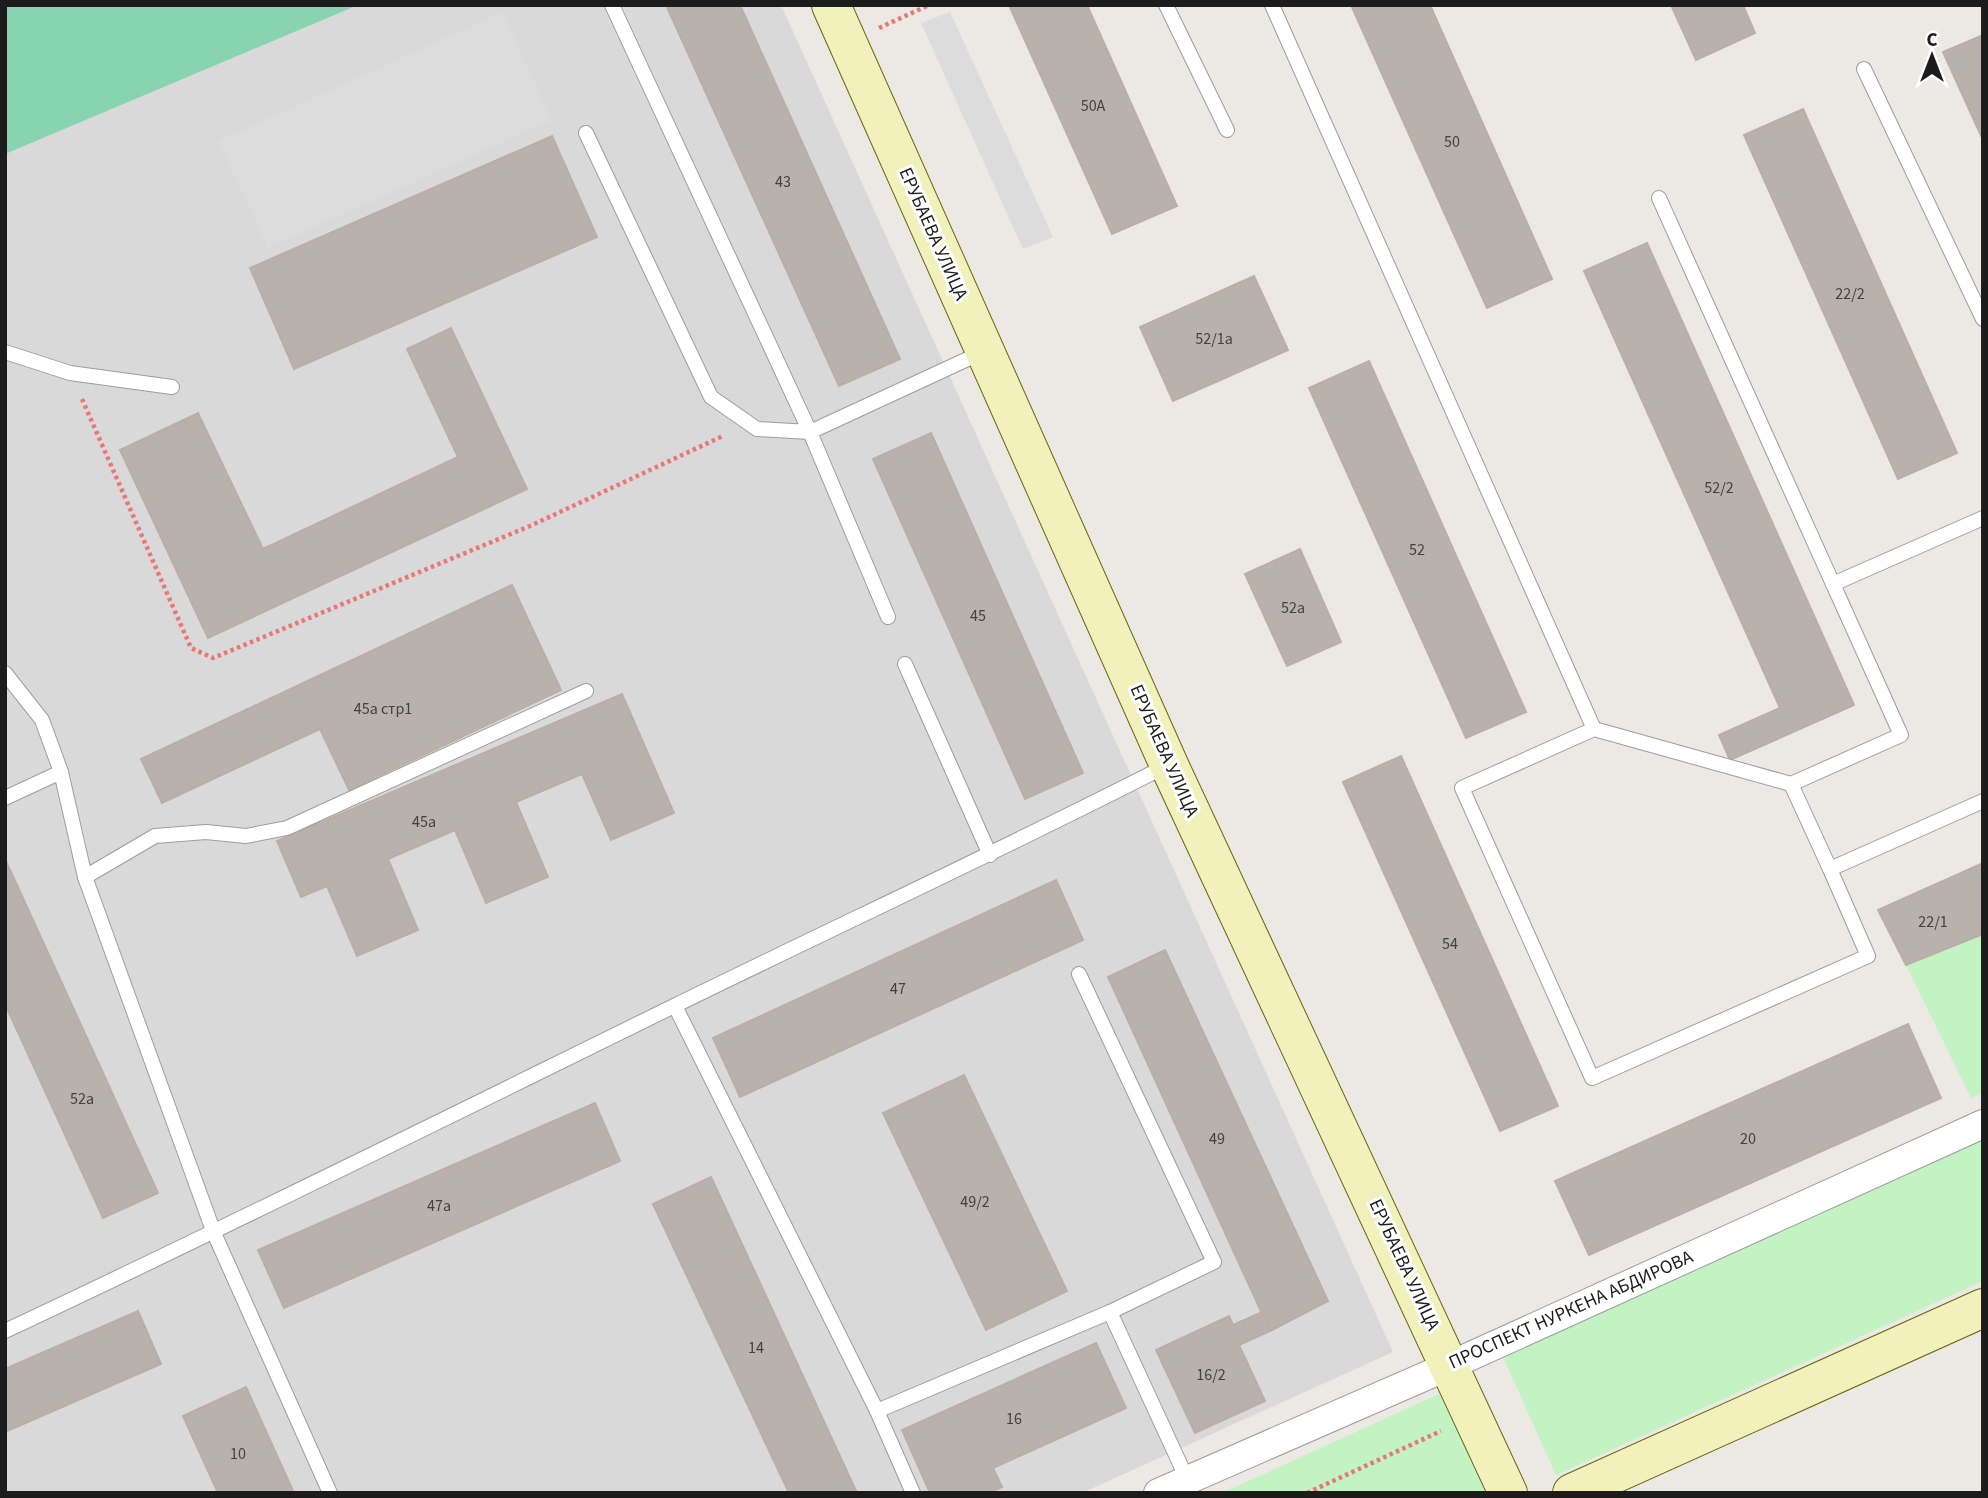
<svg xmlns="http://www.w3.org/2000/svg" width="1988" height="1498" viewBox="0 0 1988 1498" font-family="'Source Sans 3',sans-serif">
	<style>
		.residential { fill: #dad9d9 }
		.park { fill: #c4f3c3 }
		.pitch { fill: #89d4b0 }
		.parking { fill: #dcdcdc }
		.building { fill: #b9b1ac; stroke: #bcaea7; stroke-width: 2 }
		.lines { fill: none; stroke-linecap: round; stroke-linejoin: round }
		.lane-casing { stroke: #9d9d9d; stroke-width: 16 }
		.street-casing { stroke: #9d9d9d; stroke-width: 30 }
		.secondary-casing { stroke: #656610; stroke-width: 40 }
		.path { stroke: #ea7776; stroke-width: 4.5; stroke-dasharray: 3.5 3.5; stroke-linecap: butt }
		.lane { stroke: #fff; stroke-width: 14 }
		.street { stroke: #fff; stroke-width: 28 }
		.secondary { stroke: #f2f0bb; stroke-width: 38 }
		.labels { text-anchor: middle; dominant-baseline: central; stroke-width: 6; stroke-linejoin: round; paint-order: stroke }
		.number-label { font-size: 16px; fill: #434140 }
		.street-label { font-size: 19px; fill: #1c1c1c; stroke: #fff }
	</style>
	<rect width="100%" height="100%" fill="#ece8e3"/>
	<polygon class="residential" points="5,5 781,5 1393,1352 1082,1493 5,1493"/>
	<g class="park">
		<polygon points="1983,931 1983,1092 1971,1098 1906,965"/>
		<polygon points="1983,1126 1983,1281 1556,1475 1498,1346"/>
		<polygon points="1465,1382 1515,1493 1222,1493"/>
	</g>
	<polygon class="pitch" points="5,5 358,5 5,154"/>
	<g class="parking">
		<polygon points="503,12 552,120 268,248 218,141"/>
		<polygon points="950,12 1053,237 1023,249 921,23"/>
	</g>
	<g class="building">
		<polygon points="666,5 740,5 900,359 839,386"/>
		<polygon points="1009,5 1087,5 1177,206 1112,234"/>
		<polygon points="1351,5 1430,5 1552,279 1487,308"/>
		<polygon points="1671,5 1743,5 1755,33 1696,60"/>
		<polygon points="1983,35 1983,140 1943,52"/>
		<polygon points="1803,109 1957,453 1898,479 1744,135"/>
		<polygon points="552,136 597,237 294,369 250,268"/>
		<polygon points="1647,243 1854,705 1730,760 1719,735 1780,708 1584,271"/>
		<polygon points="1254,276 1288,350 1173,401 1140,327"/>
		<polygon points="451,328 527,489 208,638 120,450 198,413 263,549 458,457 407,349"/>
		<polygon points="1369,361 1526,712 1466,738 1309,388"/>
		<polygon points="931,433 1083,773 1025,799 873,459"/>
		<polygon points="1300,549 1341,642 1287,666 1245,574"/>
		<polygon points="512,585 561,690 349,790 320,729 162,803 141,759"/>
		<polygon points="622,694 674,813 611,840 582,774 516,802 548,877 486,903 455,830 388,859 418,930 357,956 327,886 301,897 277,841"/>
		<polygon points="1401,756 1558,1106 1500,1131 1343,782"/>
		<polygon points="5,859 158,1193 103,1218 5,1004"/>
		<polygon points="1983,863 1983,934 1906,965 1878,910"/>
		<polygon points="1056,880 1083,940 740,1097 713,1038"/>
		<polygon points="1165,950 1328,1301 1270,1331 1108,977"/>
		<polygon points="1908,1024 1941,1098 1589,1255 1555,1181"/>
		<polygon points="964,1075 1067,1291 986,1330 883,1113"/>
		<polygon points="595,1103 620,1161 284,1308 258,1250"/>
		<polygon points="711,1177 857,1493 789,1493 653,1204"/>
		<polygon points="138,1311 161,1364 5,1432 5,1369"/>
		<polygon points="1262,1312 1270,1331 1239,1345 1265,1401 1195,1433 1156,1350 1229,1316 1233,1325"/>
		<polygon points="1096,1343 1126,1408 993,1468 1002,1487 989,1493 930,1493 902,1430"/>
		<polygon points="246,1387 294,1493 218,1493 183,1416"/>
	</g>
	<g class="lines">
		<g class="lane-casing">
			<g id="lane">
				<polyline points="1166,5 1227,130"/>
				<polyline points="1272,5 1594,729"/>
				<polyline points="1864,69 1983,319"/>
				<polyline points="586,133 711,397 757,429 810,432 612,5"/>
				<polyline points="1659,198 1833,584"/>
				<polyline points="5,352 70,373 172,387"/>
				<polyline points="888,617 810,432 985,351"/>
				<polyline points="905,664 990,855"/>
				<polyline points="5,673 42,720 61,772 85,877 214,1233 330,1493"/>
				<polyline points="1791,784 1830,869 1983,801"/>
				<polyline points="5,798 61,772"/>
				<polyline points="1830,869 1868,956 1592,1078 1462,788 1594,729 1791,784 1901,735 1833,584 1983,518"/>
				<polyline points="85,877 155,836 206,832 246,836 287,828 586,691"/>
				<polyline points="1079,974 1214,1262 1110,1312 1187,1479"/>
				<polyline points="675,1006 877,1411 913,1493"/>
				<path d="M5 1331C229 1226 450 1116 672 1007 837 926 1004 849 1168 765"/>
				<polyline points="877,1411 1110,1312"/>
			</g>
		</g>
		<g class="street-casing">
			<polyline id="street" points="1158,1493 1451,1365 1983,1124"/>
		</g>
		<g class="secondary-casing">
			<g id="secondary">
				<polyline points="831,5 1169,765 1508,1493"/>
				<polyline points="1572,1493 1983,1308"/>
			</g>
		</g>
		<g class="path">
			<polyline points="879,28 929,5"/>
			<polyline points="82,399 191,648 213,658 530,526 723,436"/>
			<polyline points="1307,1493 1441,1431"/>
		</g>
		<use href="#lane" class="lane"/>
		<use href="#street" class="street"/>
		<use href="#secondary" class="secondary"/>
	</g>
	<g class="labels">
		<g class="number-label">
			<text x="1093" y="106">50А</text>
			<text x="1452" y="142">50</text>
			<text x="783" y="182">43</text>
			<text x="1850" y="294">22/2</text>
			<text x="1214" y="339">52/1а</text>
			<text x="1719" y="488">52/2</text>
			<text x="1417" y="550">52</text>
			<text x="1293" y="608">52а</text>
			<text x="978" y="616">45</text>
			<text x="383" y="709">45а стр1</text>
			<text x="424" y="822">45а</text>
			<text x="1933" y="922">22/1</text>
			<text x="1450" y="944">54</text>
			<text x="898" y="989">47</text>
			<text x="82" y="1099">52а</text>
			<text x="1217" y="1139">49</text>
			<text x="1748" y="1139">20</text>
			<text x="975" y="1202">49/2</text>
			<text x="439" y="1206">47а</text>
			<text x="756" y="1348">14</text>
			<text x="1211" y="1375">16/2</text>
			<text x="1014" y="1419">16</text>
			<text x="238" y="1454">10</text>
		</g>
		<g class="street-label">
			<text transform="translate(933 234) rotate(66)">ЕРУБАЕВА УЛИЦА</text>
			<text transform="translate(1164 751) rotate(66)">ЕРУБАЕВА УЛИЦА</text>
			<text transform="translate(1404 1265) rotate(65)">ЕРУБАЕВА УЛИЦА</text>
			<text transform="translate(1571 1310) rotate(-24)">ПРОСПЕКТ НУРКЕНА АБДИРОВА</text>
		</g>
	</g>
	<rect width="1988" height="1498" fill="none" stroke="#1c1c1c" stroke-width="14"/>
	<g transform="translate(1932 56)" stroke="#ffffff" stroke-width="5" paint-order="stroke">
	<path d="M0-5L12 26L0 18L-12 26Z" fill="#1c1c1c"/>
	<text y="-10" font-size="19" font-weight="bold" text-anchor="middle" fill="#1c1c1c">С</text>
	</g>
</svg>
